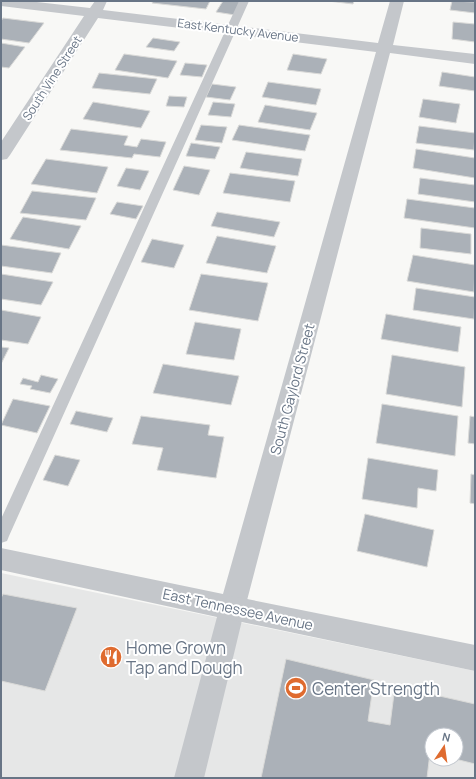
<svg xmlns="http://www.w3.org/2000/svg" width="476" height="779" viewBox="0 0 476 779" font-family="Manrope,sans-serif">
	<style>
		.built { fill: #e6e7e7; fill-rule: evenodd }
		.building { fill: #abb1b8; stroke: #dadad8 }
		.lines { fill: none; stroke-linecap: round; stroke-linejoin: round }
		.service { fill: #c4c7cb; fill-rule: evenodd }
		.minor { fill: #c4c7cb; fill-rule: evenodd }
		.tertiary { fill: #c4c7cb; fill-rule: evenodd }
		.labels { text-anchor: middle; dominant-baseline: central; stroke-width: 4; stroke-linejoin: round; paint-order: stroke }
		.far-street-label { font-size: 12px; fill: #687586; stroke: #fff }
		.street-label { font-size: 14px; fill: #687586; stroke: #fff }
		.near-poi-label { font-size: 17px; fill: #687586; stroke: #fff; text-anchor: start }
	</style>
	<rect width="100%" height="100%" fill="#f8f8f6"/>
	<path class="built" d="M1 573 475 671V778H1ZM432 735H456V759H432Z"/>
	<g class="building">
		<polygon points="153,1 210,1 206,9 152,3"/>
		<polygon points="223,1 234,1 242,2 235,15 216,12"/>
		<polygon points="328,1 354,1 353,4"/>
		<polygon points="452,1 475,2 475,13 450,10"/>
		<polygon points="3,18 44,23 29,43 1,39 1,21"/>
		<polygon points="453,22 475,24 475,42 452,39"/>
		<polygon points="153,38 180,42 174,51 146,47"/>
		<polygon points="1,43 25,47 9,68 1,67"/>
		<polygon points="124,54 177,61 168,78 115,70"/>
		<polygon points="293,54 327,59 321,74 287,70"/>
		<polygon points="185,63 207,65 202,77 180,75"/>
		<polygon points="442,72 475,77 475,91 439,86"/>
		<polygon points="99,73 157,79 150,94 92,88"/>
		<polygon points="268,82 321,89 316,105 262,97"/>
		<polygon points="212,84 236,87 230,100 206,97"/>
		<polygon points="169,96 187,97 184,107 166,106"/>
		<polygon points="423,99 460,104 456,123 419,117"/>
		<polygon points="93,102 150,111 141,128 83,119"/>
		<polygon points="213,102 235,104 231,117 208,115"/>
		<polygon points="265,105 317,113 310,130 258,122"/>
		<polygon points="201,125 227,127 222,143 195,140"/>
		<polygon points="239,125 310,135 305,151 232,140"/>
		<polygon points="419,126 475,133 474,150 416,143"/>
		<polygon points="71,129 128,136 124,145 137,147 141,139 166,142 160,157 134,154 132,158 60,150"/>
		<polygon points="191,143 220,147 215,159 186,156"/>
		<polygon points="416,149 475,158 475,178 413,168"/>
		<polygon points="246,152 302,159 298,176 240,168"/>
		<polygon points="46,159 108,167 97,193 31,184"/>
		<polygon points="184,166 210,170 199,195 173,190"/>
		<polygon points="126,168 149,171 140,190 117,186"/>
		<polygon points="230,173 295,181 290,202 223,193"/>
		<polygon points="420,178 475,185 475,202 418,194"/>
		<polygon points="32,191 96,198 86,220 20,213"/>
		<polygon points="407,199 475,208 475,228 404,218"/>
		<polygon points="117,202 143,206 136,219 110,214"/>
		<polygon points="217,212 280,222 274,237 211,226"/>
		<polygon points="23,217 81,226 69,249 10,239"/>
		<polygon points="421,228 471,234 471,254 420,248"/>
		<polygon points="217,236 276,246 267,273 206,263"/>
		<polygon points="152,239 184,245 174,268 141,262"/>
		<polygon points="1,245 61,253 52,273 1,266"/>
		<polygon points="413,255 475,265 474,292 407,281"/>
		<polygon points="1,274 53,282 41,305 1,299"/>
		<polygon points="201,274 268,283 258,321 189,310"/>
		<polygon points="416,288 475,297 474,319 413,310"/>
		<polygon points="1,310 41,317 28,344 1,340"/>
		<polygon points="386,314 461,327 458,352 381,339"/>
		<polygon points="195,322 241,329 234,360 186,354"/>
		<polygon points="1,347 9,348 1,364"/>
		<polygon points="392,355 465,367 462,407 386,394"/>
		<polygon points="163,364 239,376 231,405 153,393"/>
		<polygon points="41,375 58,379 50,393 30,389 32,386 20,384 23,378 38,382"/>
		<polygon points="13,399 50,406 37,433 1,425"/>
		<polygon points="382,404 458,416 455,456 376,443"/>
		<polygon points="76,411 113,418 107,432 70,424"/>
		<polygon points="141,416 210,425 208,435 224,437 216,478 157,470 163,448 132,444"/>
		<polygon points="470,416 475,417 475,444 468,443"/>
		<polygon points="55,455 80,460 68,486 43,480"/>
		<polygon points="368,458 438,470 436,491 418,488 417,508 362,499"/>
		<polygon points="471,474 475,475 475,504 470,503"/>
		<polygon points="365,514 434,530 427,567 357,551"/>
		<polygon points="3,594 77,608 45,691 1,681 1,598"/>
		<polygon points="286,659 374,680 368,721 390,725 395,686 475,704 475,764 455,759 456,735 432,735 432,753 430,753 427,778 261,778"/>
	</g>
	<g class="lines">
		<polygon class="service" points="239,1 249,1 9,536 7,541 1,543 1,519"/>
		<polygon class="minor" points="1,1 28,1 90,8 95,1 107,1 103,10 378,43 390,1 404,1 393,45 475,54 475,64 390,53 245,608 204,778 174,778 217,617 1,570 1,548 223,594 376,52 98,18 10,155 7,159 1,160 1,142 84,16 1,6"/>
		<polygon class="tertiary" points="232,596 475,645 475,671 232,620 223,617 219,608 223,599"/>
	</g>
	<defs>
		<g id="restaurant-disc" transform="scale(1.15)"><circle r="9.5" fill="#df6b2f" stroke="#fff"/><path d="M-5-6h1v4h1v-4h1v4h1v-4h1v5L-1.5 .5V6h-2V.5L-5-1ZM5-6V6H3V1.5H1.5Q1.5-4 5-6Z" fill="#fff"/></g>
		<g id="stadium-disc" transform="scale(1.15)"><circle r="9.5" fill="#df6b2f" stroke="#fff"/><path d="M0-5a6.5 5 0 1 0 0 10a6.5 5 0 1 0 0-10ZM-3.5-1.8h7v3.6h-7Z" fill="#fff"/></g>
	</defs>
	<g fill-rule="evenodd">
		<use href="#restaurant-disc" x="111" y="657"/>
		<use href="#stadium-disc" x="296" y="688"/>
	</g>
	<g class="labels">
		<g class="far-street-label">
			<text transform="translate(238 30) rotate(7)">East Kentucky Avenue</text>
			<text transform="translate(52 78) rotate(-57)">South Vine Street</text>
		</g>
		<g class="street-label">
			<text transform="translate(292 389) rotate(-75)">South Gaylord Street</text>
			<text transform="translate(238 609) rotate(12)">East Tennessee Avenue</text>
		</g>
		<g class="near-poi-label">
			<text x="126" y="647">Home Grown<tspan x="126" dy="20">Tap and Dough</tspan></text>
			<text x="312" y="688">Center Strength</text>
		</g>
	</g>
	<rect width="476" height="779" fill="none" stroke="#687586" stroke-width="4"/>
	<g transform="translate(444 747) rotate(13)"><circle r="19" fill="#ffffff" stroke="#c3c8cf"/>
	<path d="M0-3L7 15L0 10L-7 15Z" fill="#df6b2f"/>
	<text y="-6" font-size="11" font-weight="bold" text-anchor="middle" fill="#687586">N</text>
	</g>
</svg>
